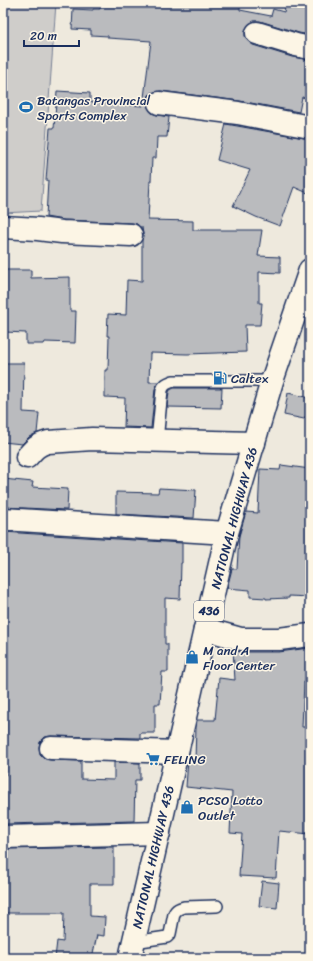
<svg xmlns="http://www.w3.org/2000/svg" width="313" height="961" viewBox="0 0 313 961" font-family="Sriracha,sans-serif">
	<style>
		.green { fill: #cfcdca; stroke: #757e94 }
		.building { fill: #babbbe; stroke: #1b2f5e }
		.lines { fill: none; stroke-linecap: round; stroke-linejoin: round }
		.lane-casing { stroke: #1b2f5e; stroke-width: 14 }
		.street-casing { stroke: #1b2f5e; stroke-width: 25 }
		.primary-casing { stroke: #1b2f5e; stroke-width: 25 }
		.lane { stroke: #fcf5e5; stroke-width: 11 }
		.street { stroke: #fcf5e5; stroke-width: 22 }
		.primary { stroke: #fcf5e5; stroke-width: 22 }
		.labels { text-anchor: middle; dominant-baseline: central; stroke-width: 3; stroke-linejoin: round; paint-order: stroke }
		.shield { fill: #fcf5e5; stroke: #5e6a86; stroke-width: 1 }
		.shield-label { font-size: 12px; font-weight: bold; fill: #1b2f5e }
		.poi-label { font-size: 13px; fill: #1b2f5e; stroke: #fcf5e5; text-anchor: start }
		.street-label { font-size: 13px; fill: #1b2f5e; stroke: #fcf5e5 }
	</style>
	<rect width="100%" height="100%" fill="#eee9dd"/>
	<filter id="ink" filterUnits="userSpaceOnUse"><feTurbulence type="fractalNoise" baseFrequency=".025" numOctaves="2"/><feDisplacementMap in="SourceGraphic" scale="8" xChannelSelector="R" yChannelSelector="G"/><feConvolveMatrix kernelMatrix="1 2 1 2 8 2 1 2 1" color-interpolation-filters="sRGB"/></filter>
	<g filter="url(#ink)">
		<polygon class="green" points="3,3 56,3 41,211 3,213"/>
		<g class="building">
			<polygon points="100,3 240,3 240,10 271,16 273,9 284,12 286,3 310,3 310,35 299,33 260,21 254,21 249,24 245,30 245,36 248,41 253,45 292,57 310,60 310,99 302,97 299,112 240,101 161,91 154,92 149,95 147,101 148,108 152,113 157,115 169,117 167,137 157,137 156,158 152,158 151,181 150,181 148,220 193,221 193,230 262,230 258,256 280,257 280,273 259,272 259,303 262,303 260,325 245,325 246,352 187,354 150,353 149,382 158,382 155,389 151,428 124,427 125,398 105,397 105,370 108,370 109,336 107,336 108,314 126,315 127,280 142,281 142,240 143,235 142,227 140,227 137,224 132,223 63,220 46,217 48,180 46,180 50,128 54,128 57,91 90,93 90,102 143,106 151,41 108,38 108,36 91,35 91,30 72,29 73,9 93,10 93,9 100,9"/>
			<polygon points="226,124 310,139 310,194 294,187 280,226 256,217 233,206 250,170 217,160"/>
			<polygon points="3,270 31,270 31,278 70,277 70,311 76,311 75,343 45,342 44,344 26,344 26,333 5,332 6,294 3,294"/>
			<polygon points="3,363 24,363 23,412 39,413 37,433 29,437 22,444 3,442"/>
			<polygon points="174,388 222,388 221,408 167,407 169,392 170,390"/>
			<polygon points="288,393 310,398 310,418 304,417 304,419 284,415"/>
			<polygon points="281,465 310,469 310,597 289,596 289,598 266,599 266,598 250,597 250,590 227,588 232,569 237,569 239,536 246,512 258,513 260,469 280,470"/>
			<polygon points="3,479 33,482 32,487 68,489 67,510 3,507"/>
			<polygon points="159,488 196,490 194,518 116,514 116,492 158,493"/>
			<polygon points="3,532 182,543 182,563 181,563 180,599 165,598 165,644 168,644 168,672 162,672 160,704 155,704 155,733 140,733 140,738 51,736 45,737 40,742 39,747 40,754 45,759 51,760 81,761 81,779 114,780 114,762 140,763 140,780 135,780 134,821 3,824 3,775 6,775 6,719 4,719 4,685 3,685"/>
			<polygon points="309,648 310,682 304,682 302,727 310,727 310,834 279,831 276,878 239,876 242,834 230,833 232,792 186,787 188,759 195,760 196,727 197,720 215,720 219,678 235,680 233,650 241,652 279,652"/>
			<polygon points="114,847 114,884 90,884 90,916 105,917 104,936 97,935 92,958 55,958 57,941 63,942 64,913 3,913 3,849"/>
			<polygon points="262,881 279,883 277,908 259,906"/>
		</g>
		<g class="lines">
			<g class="lane-casing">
				<g id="lane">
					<path d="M157 441 162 390C164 384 168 383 173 381H272"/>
					<path d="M134 942 167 937 170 934 174 914C176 909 180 908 184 907L217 906"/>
				</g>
			</g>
			<g class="street-casing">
				<g id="street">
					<polyline points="257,33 296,45 310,48"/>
					<polyline points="159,103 238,113 310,127"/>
					<polyline points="3,227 38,229 62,232 131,235"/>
					<path d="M27 457C34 449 37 445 48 442L92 439 254 443"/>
					<polyline points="3,519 227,533"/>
					<polyline points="205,629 241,639 279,639 310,635"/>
					<polyline points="51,748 177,752"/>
					<polyline points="3,837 159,833"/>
				</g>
			</g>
			<g class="primary-casing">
				<polyline id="primary" points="130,958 227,533 272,381 310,270"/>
			</g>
			<use href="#lane" class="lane"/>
			<use href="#street" class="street"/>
			<use href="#primary" class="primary"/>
		</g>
	</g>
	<defs>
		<g id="stadium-bare" transform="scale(1.08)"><path d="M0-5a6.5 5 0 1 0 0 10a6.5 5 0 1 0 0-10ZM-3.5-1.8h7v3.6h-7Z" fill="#1f6fb2" stroke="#fcf5e5" stroke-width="2.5" paint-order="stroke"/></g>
		<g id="fuel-bare" transform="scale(1.08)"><path d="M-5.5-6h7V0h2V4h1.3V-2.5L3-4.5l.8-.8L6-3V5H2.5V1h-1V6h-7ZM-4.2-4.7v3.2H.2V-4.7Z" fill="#1f6fb2" stroke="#fcf5e5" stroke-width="2.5" paint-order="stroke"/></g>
		<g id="shop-bare" transform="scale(1.08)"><path d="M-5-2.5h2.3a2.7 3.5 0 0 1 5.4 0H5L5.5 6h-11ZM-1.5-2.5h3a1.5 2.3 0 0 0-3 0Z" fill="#1f6fb2" stroke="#fcf5e5" stroke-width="2.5" paint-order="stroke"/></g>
		<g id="supermarket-bare" transform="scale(1.08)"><path d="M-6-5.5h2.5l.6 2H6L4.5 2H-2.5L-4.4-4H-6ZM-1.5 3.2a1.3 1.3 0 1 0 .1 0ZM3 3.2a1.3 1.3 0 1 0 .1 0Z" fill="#1f6fb2" stroke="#fcf5e5" stroke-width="2.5" paint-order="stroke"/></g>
	</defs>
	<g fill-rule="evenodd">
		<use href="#stadium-bare" x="26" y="107"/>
		<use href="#fuel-bare" x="220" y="378"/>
		<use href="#shop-bare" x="192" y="657"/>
		<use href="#supermarket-bare" x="153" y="759"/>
		<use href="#shop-bare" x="187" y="807"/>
	</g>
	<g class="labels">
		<rect class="shield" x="194" y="601" width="30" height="20" rx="3"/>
		<g class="shield-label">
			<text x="209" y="611">436</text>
		</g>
		<g class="poi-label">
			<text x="37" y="100">Batangas Provincial<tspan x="37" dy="15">Sports Complex</tspan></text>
			<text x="231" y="378">Caltex</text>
			<text x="203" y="650">M and A<tspan x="203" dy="15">Floor Center</tspan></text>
			<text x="164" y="759">FELING</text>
			<text x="198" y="800">PCSO Lotto<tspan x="198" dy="15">Outlet</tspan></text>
		</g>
		<g class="street-label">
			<text transform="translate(234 518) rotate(-75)">NATIONAL HIGHWAY 436</text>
			<text transform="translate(153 857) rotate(-77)">NATIONAL HIGHWAY 436</text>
		</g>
	</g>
	<rect width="313" height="961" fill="none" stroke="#fcf5e5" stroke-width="16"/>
	<rect x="8" y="8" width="297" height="945" fill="none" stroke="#1b2f5e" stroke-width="1.5" filter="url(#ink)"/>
	<path d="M24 40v6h55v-6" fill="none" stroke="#1b2f5e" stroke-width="2"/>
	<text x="30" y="40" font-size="12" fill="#1b2f5e" stroke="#fcf5e5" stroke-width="3" paint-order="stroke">20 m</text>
</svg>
